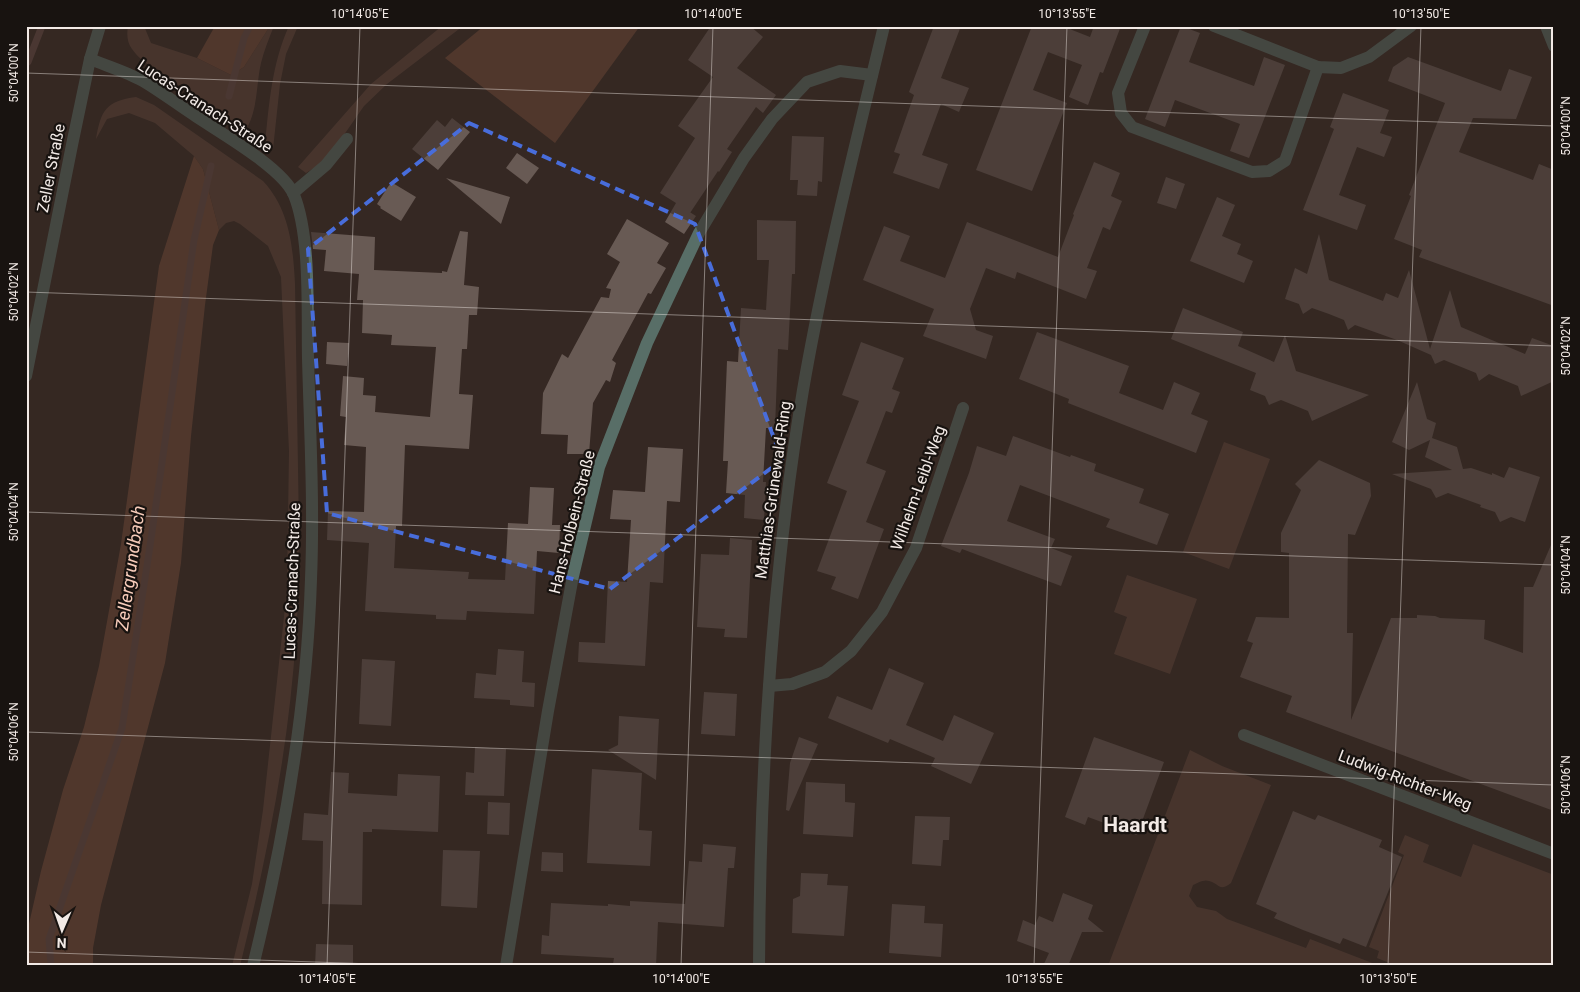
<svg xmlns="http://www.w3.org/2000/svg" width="1580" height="992" viewBox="0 0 1580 992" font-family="Roboto,sans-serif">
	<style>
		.green { fill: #5e4439 }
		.forest { fill: #724a38 }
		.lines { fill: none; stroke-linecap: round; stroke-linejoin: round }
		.stream { stroke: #654a45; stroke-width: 7 }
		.building { fill: #685a54 }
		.minor { stroke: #586e67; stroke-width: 12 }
		.marked { fill: none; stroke: #486ddb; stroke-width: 4; stroke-dasharray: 10 6; stroke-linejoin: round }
		.ticks { fill: none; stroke: #f2eae6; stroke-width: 1; stroke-opacity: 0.45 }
		.labels { text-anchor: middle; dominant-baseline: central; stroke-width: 4.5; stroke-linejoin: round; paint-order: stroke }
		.street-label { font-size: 16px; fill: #f2eae6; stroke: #181310 }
		.water-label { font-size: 18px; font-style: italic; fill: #f7ccba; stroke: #181310 }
		.district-label { font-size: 21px; font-weight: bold; fill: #f2eae6; stroke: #181310 }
		.neatline { fill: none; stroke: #f2eae6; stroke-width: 2 }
		.ticks-label { font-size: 12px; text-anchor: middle; fill: #f2eae6 }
	</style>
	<rect width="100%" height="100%" fill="#352823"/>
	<g class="green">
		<path d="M128 26H144L151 43 197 58 231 75 244 67 270 26H274C269 38 264 51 261 63 256 85 258 108 247 128L243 129 143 61C132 50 125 44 128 26Z"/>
		<path d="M289 26H298L286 54 280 84 273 149 265 145C269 104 272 63 289 26Z"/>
		<polygon points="442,26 463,26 387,84 364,106 332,152 317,166 306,173 298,167 371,84"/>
		<path d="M136 97 154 105 263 181C290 210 293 247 295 284 296 346 297 407 298 469 299 525 300 580 296 635 289 747 267 857 240 966H232L252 884 263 810 287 589 289 451 281 277 268 246 240 224 234 221 226 223 219 230 203 169 194 156 155 123 129 113 107 119 96 139C101 110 106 101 136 97Z"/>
		<polygon points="1224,442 1270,459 1229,569 1183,552"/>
		<polygon points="1127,575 1197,599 1170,674 1114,654 1127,617 1114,612"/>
		<path d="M1190 750 1222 766 1271 785 1231 883C1219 892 1220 884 1209 881 1204 879 1197 883 1193 885L1189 896 1197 907 1216 911 1227 919 1306 948 1310 939 1380 966H1108Z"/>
		<polygon points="1405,835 1429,845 1423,862 1461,877 1473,844 1554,875 1554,966 1397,966 1377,958 1379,951 1369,947 1404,855 1398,852"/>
	</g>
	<g class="forest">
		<polygon points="215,26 270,26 244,67 231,75 197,58"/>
		<polygon points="484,26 640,26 555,143 445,58"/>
		<polygon points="194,156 203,169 219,230 213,245 205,305 191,436 181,563 165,663 101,905 93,948 93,966 26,966 26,937 41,871 63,790 84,727 99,666 121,544 159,266"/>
	</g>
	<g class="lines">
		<g class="stream">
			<polyline points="26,63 28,62 42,26"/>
			<polyline points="229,96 244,38 250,26"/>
			<polyline points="51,966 49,939 122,728 150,546 194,240 211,166"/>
		</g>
	</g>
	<g class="building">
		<polygon points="711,26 750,26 763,37 737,68 776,95 763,113 756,107 727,149 732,152 719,172 718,171 690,213 688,211 696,216 684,234 665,222 676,203 660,193 695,138 678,126 713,77 688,60"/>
		<polygon points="934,26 961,26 941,78 969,88 959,112 941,104 922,155 948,164 939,189 893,173 900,154 894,152 914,95 909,92"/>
		<polygon points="1032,26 1062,26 1090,37 1094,26 1121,26 1103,73 1100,72 1088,105 1069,97 1082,65 1048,52 1033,90 1067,103 1032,191 976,170"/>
		<polygon points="1181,26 1200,33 1189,62 1254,86 1264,57 1285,65 1249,158 1230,151 1240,124 1175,100 1165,127 1145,119"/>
		<polygon points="1408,57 1501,91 1509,69 1532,77 1516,119 1473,118 1459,152 1533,180 1539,164 1554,170 1554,306 1419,257 1422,250 1394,239 1411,196 1409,195 1445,103 1388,81 1393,67"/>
		<polygon points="1343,93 1389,110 1380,133 1392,137 1384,157 1357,147 1339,195 1366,205 1357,230 1303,210 1334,129 1330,127"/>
		<polygon points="452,118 470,132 438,170 412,149 437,120 445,127"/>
		<polygon points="792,136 824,137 822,182 818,181 817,196 797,195 798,180 790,180"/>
		<polygon points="517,153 539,168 527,184 506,168"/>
		<polygon points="1094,162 1120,173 1111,196 1122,201 1110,230 1103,227 1087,268 1097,271 1086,299 1017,272 1015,279 986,268 970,309 976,330 993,336 986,359 923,336 934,309 863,280 884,226 910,236 900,261 945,278 967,222 1058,257 1074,215 1073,214"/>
		<polygon points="1166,177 1185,184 1176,209 1157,203"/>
		<polygon points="446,178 510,197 501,224"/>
		<polygon points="391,182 416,197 401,221 380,208 381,207 377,204"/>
		<polygon points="1217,197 1235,205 1222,236 1241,244 1237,254 1253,261 1244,283 1190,261"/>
		<polygon points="627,219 669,243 657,263 666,268 651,294 648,293 612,360 616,363 610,382 606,380 593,403 589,454 567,454 568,435 541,434 543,393 562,354 568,358 601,297 609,298 611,289 606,288 620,262 607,254"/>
		<polygon points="757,220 796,221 795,274 792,274 788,350 778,349 775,428 766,428 763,482 766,482 764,520 744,518 745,495 726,493 728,461 723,461 727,361 738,362 741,308 766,310 769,260 757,260"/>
		<polygon points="460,231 468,232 464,285 479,287 477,315 469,315 467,349 462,349 459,394 473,395 469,449 405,445 402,526 396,526 394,568 469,572 468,579 505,580 508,523 528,524 530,487 554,488 552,525 560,525 559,553 537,551 534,614 467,611 466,620 436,619 436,615 365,611 369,543 327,540 328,511 364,512 366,447 344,445 346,417 340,416 343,376 364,378 363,395 376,396 375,412 430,417 436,347 391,345 392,335 362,333 363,300 357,300 359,274 324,271 326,250 313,249 311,232 375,237 374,270 442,273 442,271 447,272"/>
		<polygon points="1319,234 1329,280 1383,301 1386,293 1398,298 1409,270 1430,349 1450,290 1461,327 1525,354 1532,338 1554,346 1554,381 1521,396 1518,386 1489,374 1479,381 1476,373 1444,360 1435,364 1431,355 1397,340 1355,325 1348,330 1344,320 1329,314 1312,308 1303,314 1299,304 1285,299 1295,268 1307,274"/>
		<polygon points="1183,308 1243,332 1238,346 1274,362 1285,335 1296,371 1369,395 1312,421 1308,411 1281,400 1269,405 1265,396 1250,390 1256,373 1171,339"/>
		<polygon points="1037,332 1129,366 1119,393 1163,410 1174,382 1200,393 1191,414 1208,421 1196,453 1068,403 1069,399 1019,379"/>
		<polygon points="327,342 349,343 347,366 326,364"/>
		<polygon points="861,342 904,358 892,389 900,392 892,413 886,411 866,463 886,471 866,522 884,529 858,599 831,589 836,577 817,571 847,491 827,483 859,401 842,395"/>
		<polygon points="1417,382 1427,419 1436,423 1432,438 1457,447 1463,469 1471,468 1492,475 1492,473 1504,478 1509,467 1540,477 1525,522 1511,517 1500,522 1495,512 1480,507 1481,505 1448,493 1436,498 1431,489 1392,474 1452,470 1425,457 1430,440 1409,450 1392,442"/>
		<polygon points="1013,436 1070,457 1071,455 1096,464 1094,471 1144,489 1139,503 1169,514 1157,545 1106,527 1110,519 1020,485 1007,521 1055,539 1051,548 1072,556 1061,586 962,549 960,553 941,546 969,473 977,446 1006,456"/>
		<polygon points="648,447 683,449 680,502 667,501 663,583 650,582 645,666 578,662 579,642 605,643 608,581 627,582 631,520 610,519 613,490 645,492"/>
		<polygon points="1319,460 1370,483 1371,496 1355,535 1348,534 1347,633 1353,633 1351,720 1391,618 1417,618 1417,615 1435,616 1440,618 1485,620 1484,639 1523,653 1524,587 1533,587 1554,538 1554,811 1286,712 1292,696 1240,677 1253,643 1247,641 1256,617 1289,618 1289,553 1281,552 1281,533 1301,490 1295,484"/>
		<polygon points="730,538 752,540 747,638 724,637 725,629 697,627 701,554 729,555"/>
		<polygon points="498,649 524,651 522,682 535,683 534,707 510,705 510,700 474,698 476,673 496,675"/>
		<polygon points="362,659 395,661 391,726 359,724"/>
		<polygon points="889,668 924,683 906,725 943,741 954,715 994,733 971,784 931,766 935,758 890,739 888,743 828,718 837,696 872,710"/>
		<polygon points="704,692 737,694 735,736 701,734"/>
		<polygon points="619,716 659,719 656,780 608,750 618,745"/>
		<polygon points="799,737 818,744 789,811 786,810 790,763"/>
		<polygon points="1094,737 1164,762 1137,835 1088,817 1085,825 1065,817"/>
		<polygon points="475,747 506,749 504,796 465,795 466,772 474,773"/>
		<polygon points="592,769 642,773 639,830 652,831 650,866 587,863"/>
		<polygon points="331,772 349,773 348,793 397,796 398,774 440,776 438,832 372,829 372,832 363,832 362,905 322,904 323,841 302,840 304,813 328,815"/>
		<polygon points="806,782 845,784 845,802 855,803 853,837 803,834"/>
		<polygon points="488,802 510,803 509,835 487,834"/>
		<polygon points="1293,811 1315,820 1318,815 1382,840 1379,847 1402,857 1366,947 1343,938 1340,944 1303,930 1274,918 1277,913 1256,904"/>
		<polygon points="915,816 950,817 949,840 943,840 941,866 912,864"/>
		<polygon points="703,844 736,847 734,868 728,868 724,927 658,922 656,966 613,964 614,958 541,954 542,935 549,936 551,903 608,906 608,904 630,906 630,901 685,904 689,861 702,862"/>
		<polygon points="443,850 480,851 477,908 441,906"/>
		<polygon points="542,852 563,853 563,872 541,871"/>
		<polygon points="801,873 828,874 827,885 848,886 844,936 792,933 793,899 800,896"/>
		<polygon points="1063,893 1093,905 1088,919 1104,932 1082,932 1068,966 1043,966 1049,953 1017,941 1023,920 1035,925 1039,916 1053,922"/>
		<polygon points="892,904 925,906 924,923 943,924 941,957 889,953"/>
		<polygon points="316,944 353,945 353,966 315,966"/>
	</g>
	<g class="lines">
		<g class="minor">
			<polyline points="1145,26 1118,93 1121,113 1132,127 1252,172 1269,171 1285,161 1318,67"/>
			<polyline points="1214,26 1318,67 1341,68 1369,57 1411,26"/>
			<polyline points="1546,26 1554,46"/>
			<path d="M90 59C107 66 127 72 143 81 160 91 177 104 194 115 219 132 283 168 294 195 311 237 307 311 308 358 310 432 314 506 311 579 307 709 284 840 253 966"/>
			<polyline points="293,193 326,165 347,139"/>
			<polyline points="26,376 72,145 90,59 100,26"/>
			<polyline points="769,686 792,684 825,672 851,651 882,612 916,548 963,408"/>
			<polyline points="1244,735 1554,854"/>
			<polyline points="506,966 548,711 573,576 599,467 647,343 699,233 744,158 772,119 807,82 840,71 872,75"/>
			<path d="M759 966C760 773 771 580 803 390 824 268 855 147 884 26"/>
		</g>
	</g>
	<path d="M0 0H1580V992H0ZM469 123 695 224 782 460 610 589 327 513 308 249Z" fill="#352823" fill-opacity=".55" fill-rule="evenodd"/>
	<path class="marked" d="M469 123 695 224 782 460 610 589 327 513 308 249Z"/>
	<path class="ticks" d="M26 73 1554 126M26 292 1554 346M26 512 1554 565M26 732 1554 785M26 952 431 966M327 966 360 26M681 966 713 26M1034 966 1067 26M1388 966 1421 26"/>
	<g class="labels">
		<g class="street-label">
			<text transform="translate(205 106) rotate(33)">Lucas-Cranach-Straße</text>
			<text transform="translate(51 168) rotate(-79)">Zeller Straße</text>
			<text transform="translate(918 488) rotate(-70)">Wilhelm-Leibl-Weg</text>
			<text transform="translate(773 490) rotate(-82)">Matthias-Grünewald-Ring</text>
			<text transform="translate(572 522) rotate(-76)">Hans-Holbein-Straße</text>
			<text transform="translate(292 581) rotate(-88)">Lucas-Cranach-Straße</text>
			<text transform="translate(1405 780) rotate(21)">Ludwig-Richter-Weg</text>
		</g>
		<g class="water-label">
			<text transform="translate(130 568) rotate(-82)">Zellergrundbach</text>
		</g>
		<g class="district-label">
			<text x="1135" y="825">Haardt</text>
		</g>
	</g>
	<rect width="1580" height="992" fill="none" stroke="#181310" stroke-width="55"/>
	<g transform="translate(62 930) rotate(182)" stroke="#181310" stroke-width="4" paint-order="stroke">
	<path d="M0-4L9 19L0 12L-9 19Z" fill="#f2eae6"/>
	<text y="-8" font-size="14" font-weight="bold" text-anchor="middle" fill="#f2eae6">N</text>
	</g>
	<rect x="28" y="28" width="1524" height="936" class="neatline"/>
	<g class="ticks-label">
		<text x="360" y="18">10°14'05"E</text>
		<text x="713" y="18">10°14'00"E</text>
		<text x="1067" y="18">10°13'55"E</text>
		<text x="1421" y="18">10°13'50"E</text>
		<text transform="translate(14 73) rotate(-90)" y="4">50°04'00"N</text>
		<text transform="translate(1566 126) rotate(-90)" y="4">50°04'00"N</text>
		<text transform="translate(14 292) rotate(-90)" y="4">50°04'02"N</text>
		<text transform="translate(1566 346) rotate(-90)" y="4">50°04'02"N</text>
		<text transform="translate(14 512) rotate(-90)" y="4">50°04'04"N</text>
		<text transform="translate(1566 565) rotate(-90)" y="4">50°04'04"N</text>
		<text transform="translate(14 732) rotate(-90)" y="4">50°04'06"N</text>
		<text transform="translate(1566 785) rotate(-90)" y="4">50°04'06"N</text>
		<text x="327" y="983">10°14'05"E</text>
		<text x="681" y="983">10°14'00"E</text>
		<text x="1034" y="983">10°13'55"E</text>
		<text x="1388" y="983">10°13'50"E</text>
	</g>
</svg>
